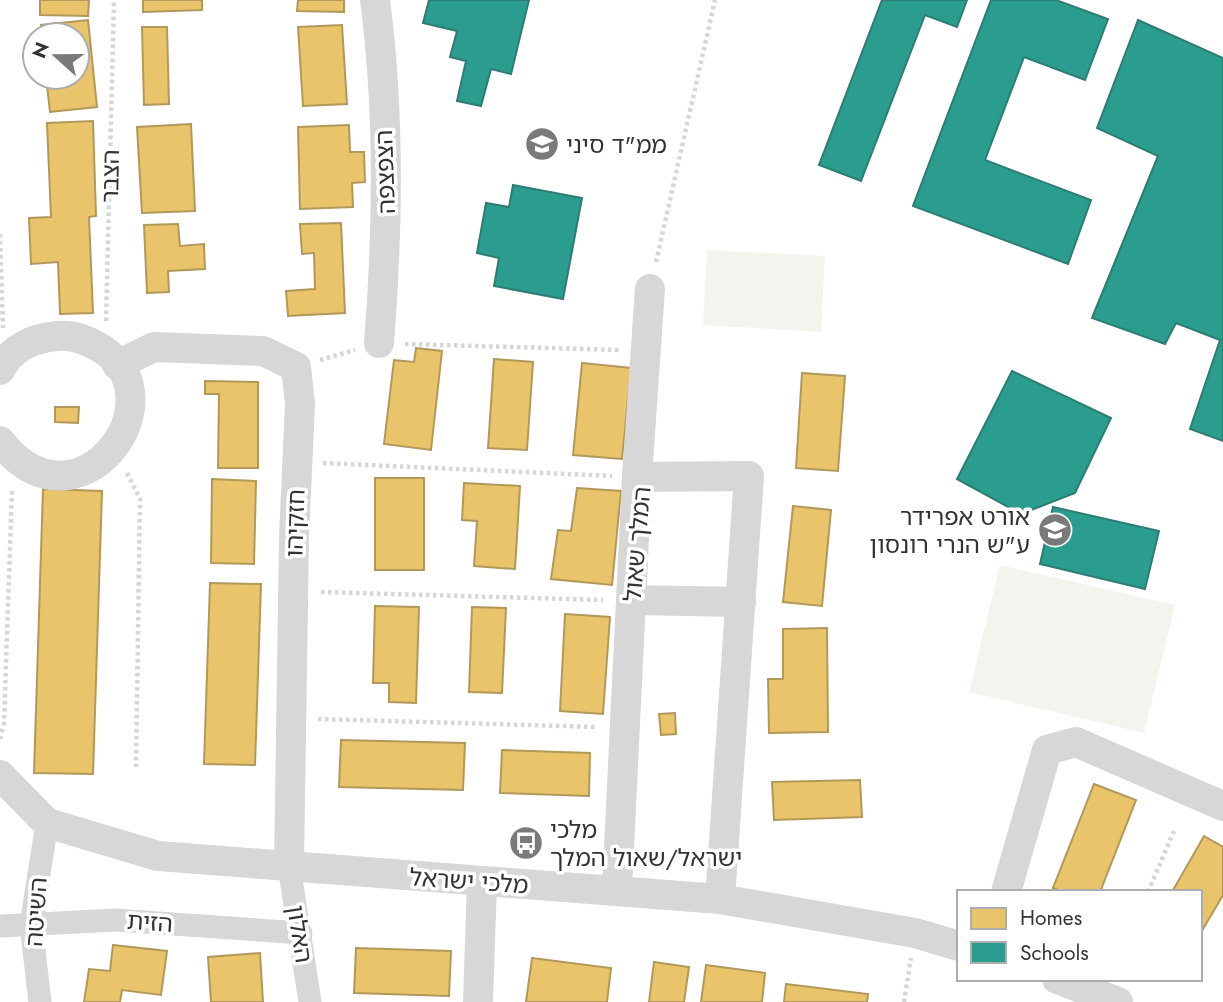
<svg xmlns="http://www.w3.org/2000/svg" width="1223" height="1002" viewBox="0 0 1223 1002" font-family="Jost,'Noto Sans Hebrew',sans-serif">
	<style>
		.green { fill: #f1f5ed }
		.homes { fill: #e9c46a; stroke: #b2985a; stroke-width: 2 }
		.schools { fill: #2a9d8f; stroke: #2d7d73; stroke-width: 2 }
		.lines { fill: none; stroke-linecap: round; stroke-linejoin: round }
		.path { stroke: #d6d6d6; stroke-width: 4.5; stroke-dasharray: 3.5 3.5; stroke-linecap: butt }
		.pedestrian { stroke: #d7d7d7; stroke-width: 23 }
		.minor { stroke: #d7d7d7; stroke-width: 30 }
		.labels { text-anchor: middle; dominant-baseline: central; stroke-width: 7; stroke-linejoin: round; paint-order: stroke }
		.poi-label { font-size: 24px; fill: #333; stroke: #fff; text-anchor: start }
		.street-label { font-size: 24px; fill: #333; stroke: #fff }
	</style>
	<rect width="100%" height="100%" fill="#fff"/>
	<g class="green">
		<polygon points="707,250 825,256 821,332 703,325"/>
		<polygon points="1000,565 1175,605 1144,733 969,692"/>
	</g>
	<g class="homes">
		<polygon points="40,0 89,0 88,16 40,15"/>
		<polygon points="143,0 202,0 202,10 143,12"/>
		<polygon points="298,0 344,0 344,12 297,11"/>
		<polygon points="88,20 97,107 50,112 46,77 77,77 77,35 42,35 41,25"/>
		<polygon points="342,25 347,104 303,106 298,27"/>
		<polygon points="142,27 167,27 169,104 144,105"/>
		<polygon points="93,121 96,216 89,217 93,313 60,314 58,262 31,264 29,218 51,217 47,123"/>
		<polygon points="191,124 195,211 142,213 137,127"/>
		<polygon points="349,125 350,152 364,152 365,182 352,183 353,207 300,209 298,127"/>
		<polygon points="341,223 345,313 288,316 286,291 315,289 314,253 302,254 300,224"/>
		<polygon points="178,224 180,246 204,244 205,269 168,271 169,292 147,293 144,225"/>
		<polygon points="416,348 442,351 431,450 384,444 394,360 414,362"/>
		<polygon points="494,359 533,362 527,450 488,448"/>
		<polygon points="582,363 631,368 622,459 573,455"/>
		<polygon points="802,373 845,376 838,471 796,468"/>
		<polygon points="205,381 258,382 258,468 218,468 219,394 205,394"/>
		<polygon points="55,407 79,407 78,423 55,422"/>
		<rect x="375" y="478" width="49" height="92"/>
		<polygon points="212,479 256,481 254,564 211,563"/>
		<polygon points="464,483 520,486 515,569 474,566 477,521 462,520"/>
		<polygon points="577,488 621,491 612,585 551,579 558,530 571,531"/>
		<polygon points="43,489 102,491 93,774 34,773"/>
		<polygon points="793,506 831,510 822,606 783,602"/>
		<polygon points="210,583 261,584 255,765 204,764"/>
		<polygon points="375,606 419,607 416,703 389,702 389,683 373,683"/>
		<polygon points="472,607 506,608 502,693 469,692"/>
		<polygon points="565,614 610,617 603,714 560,711"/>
		<polygon points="827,628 828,732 769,733 768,679 783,679 783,629"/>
		<polygon points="675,713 676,734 661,735 659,714"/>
		<polygon points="341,740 465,743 463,790 339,787"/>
		<polygon points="502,750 590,753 589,796 500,793"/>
		<polygon points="860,780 862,817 774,820 772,782"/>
		<polygon points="1094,784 1136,800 1100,892 1064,892 1053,888"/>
		<polygon points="1204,836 1223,847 1223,895 1200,934 1200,892 1172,892"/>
		<polygon points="113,945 167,951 161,995 122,990 120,1002 84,1002 89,969 110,971"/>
		<polygon points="356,948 451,951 449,996 354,993"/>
		<polygon points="260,953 263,1002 211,1002 208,957"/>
		<polygon points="532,958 611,968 607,1002 526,1002"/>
		<polygon points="654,962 689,967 684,1002 649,1002"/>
		<polygon points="706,965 765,973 762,1002 701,1002"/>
		<polygon points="786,984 868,994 867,1002 784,1002"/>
	</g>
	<g class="schools">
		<polygon points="429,0 529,0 511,74 491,69 481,106 457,101 466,61 450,57 457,31 423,23"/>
		<polygon points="882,0 967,0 957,27 925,15 861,181 819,165"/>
		<polygon points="991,0 1056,0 1108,19 1085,80 1024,57 985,160 1091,200 1068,264 913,206"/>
		<polygon points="1138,20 1223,58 1223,441 1190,429 1220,340 1176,323 1165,344 1092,318 1158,156 1097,128"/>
		<polygon points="513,185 582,198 563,299 494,286 499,258 477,253 486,203 509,207"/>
		<polygon points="1012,371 1111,418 1075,493 1021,514 957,479"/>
		<polygon points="1053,507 1159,531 1145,589 1040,564"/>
	</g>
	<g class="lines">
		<g class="path">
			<polyline points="0,234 3,328"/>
			<polyline points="656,262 715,0"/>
			<polyline points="106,321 114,0"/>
			<polyline points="405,344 620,350"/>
			<polyline points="320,360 355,350"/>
			<polyline points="323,463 612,476"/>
			<polyline points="127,473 140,499 136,767"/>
			<polyline points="321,592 603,600"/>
			<polyline points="318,719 597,727"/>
			<polyline points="0,739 4,723 12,490"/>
			<polyline points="1148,892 1174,831"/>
			<polyline points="904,1002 911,958"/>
		</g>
		<g class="pedestrian">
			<polyline points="289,866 310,1002"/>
			<polyline points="0,926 116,920 301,933"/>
			<polyline points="40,1002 31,925 47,823"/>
		</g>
		<g class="minor">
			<path d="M375 0C390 114 388 230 379 343"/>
			<polyline points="117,365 154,347 263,351 296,367 300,404 294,537 289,866"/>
			<path d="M0 370C11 348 33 338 57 336 73 334 88 340 102 349 182 401 76 540 0 441"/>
			<polyline points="637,477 650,289"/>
			<polyline points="632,600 741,602"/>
			<polyline points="0,775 47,823 158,856 720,899 915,933 959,946"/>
			<polyline points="617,889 637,477 749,476 720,899"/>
			<polyline points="1006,892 1047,750 1076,742 1223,806"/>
			<polyline points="1057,979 1118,1002"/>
			<polyline points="478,1002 482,883"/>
		</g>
	</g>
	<defs>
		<g id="school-disc" transform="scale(1.75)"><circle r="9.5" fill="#7a7a7a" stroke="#fff"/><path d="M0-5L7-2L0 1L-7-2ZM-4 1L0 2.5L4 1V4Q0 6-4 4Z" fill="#fff"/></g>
		<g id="bus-disc" transform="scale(1.75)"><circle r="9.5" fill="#7a7a7a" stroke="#fff"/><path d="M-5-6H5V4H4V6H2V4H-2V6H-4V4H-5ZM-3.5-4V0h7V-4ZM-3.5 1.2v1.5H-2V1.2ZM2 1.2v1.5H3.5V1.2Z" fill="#fff"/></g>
	</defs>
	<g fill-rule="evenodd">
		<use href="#school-disc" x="542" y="144"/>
		<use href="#school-disc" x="1055" y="530"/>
		<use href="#bus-disc" x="526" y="843"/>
	</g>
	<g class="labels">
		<g class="poi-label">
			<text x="566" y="144">ממ"ד סיני</text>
			<text x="1030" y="516" text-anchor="end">אורט אפרידר<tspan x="1030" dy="28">ע"ש הנרי רונסון</tspan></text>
			<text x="550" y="829">מלכי<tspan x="550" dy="28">ישראל/שאול המלך</tspan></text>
		</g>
		<g class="street-label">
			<text transform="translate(385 172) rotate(-92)">הצפצפה</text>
			<text transform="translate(110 176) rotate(-89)">הצבר</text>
			<text transform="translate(295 523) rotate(-88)">חזקיהו</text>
			<text transform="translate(637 544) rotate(-85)">המלך שאול</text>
			<text transform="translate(469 881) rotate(4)">מלכי ישראל</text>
			<text transform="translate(36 912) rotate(-86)">השיטה</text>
			<text transform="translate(150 922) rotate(4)">הזית</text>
			<text transform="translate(300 934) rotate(81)">האלון</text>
		</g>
	</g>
	<rect x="957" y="890" width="245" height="91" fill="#ffffff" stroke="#adadad" stroke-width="2"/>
	<rect x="971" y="908" width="35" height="21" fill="#e9c46a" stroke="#adadad" stroke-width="2"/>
	<text x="1020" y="925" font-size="21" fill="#333333">Homes</text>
	<rect x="971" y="942" width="35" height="21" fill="#2a9d8f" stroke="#adadad" stroke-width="2"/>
	<text x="1020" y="960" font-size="21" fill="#333333">Schools</text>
	<g transform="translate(56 56) rotate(291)"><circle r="33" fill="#ffffff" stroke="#adadad" stroke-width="2"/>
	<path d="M0-5L12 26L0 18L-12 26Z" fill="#7a7a7a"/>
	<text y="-10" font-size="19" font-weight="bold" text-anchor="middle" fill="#333333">N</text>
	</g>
</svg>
